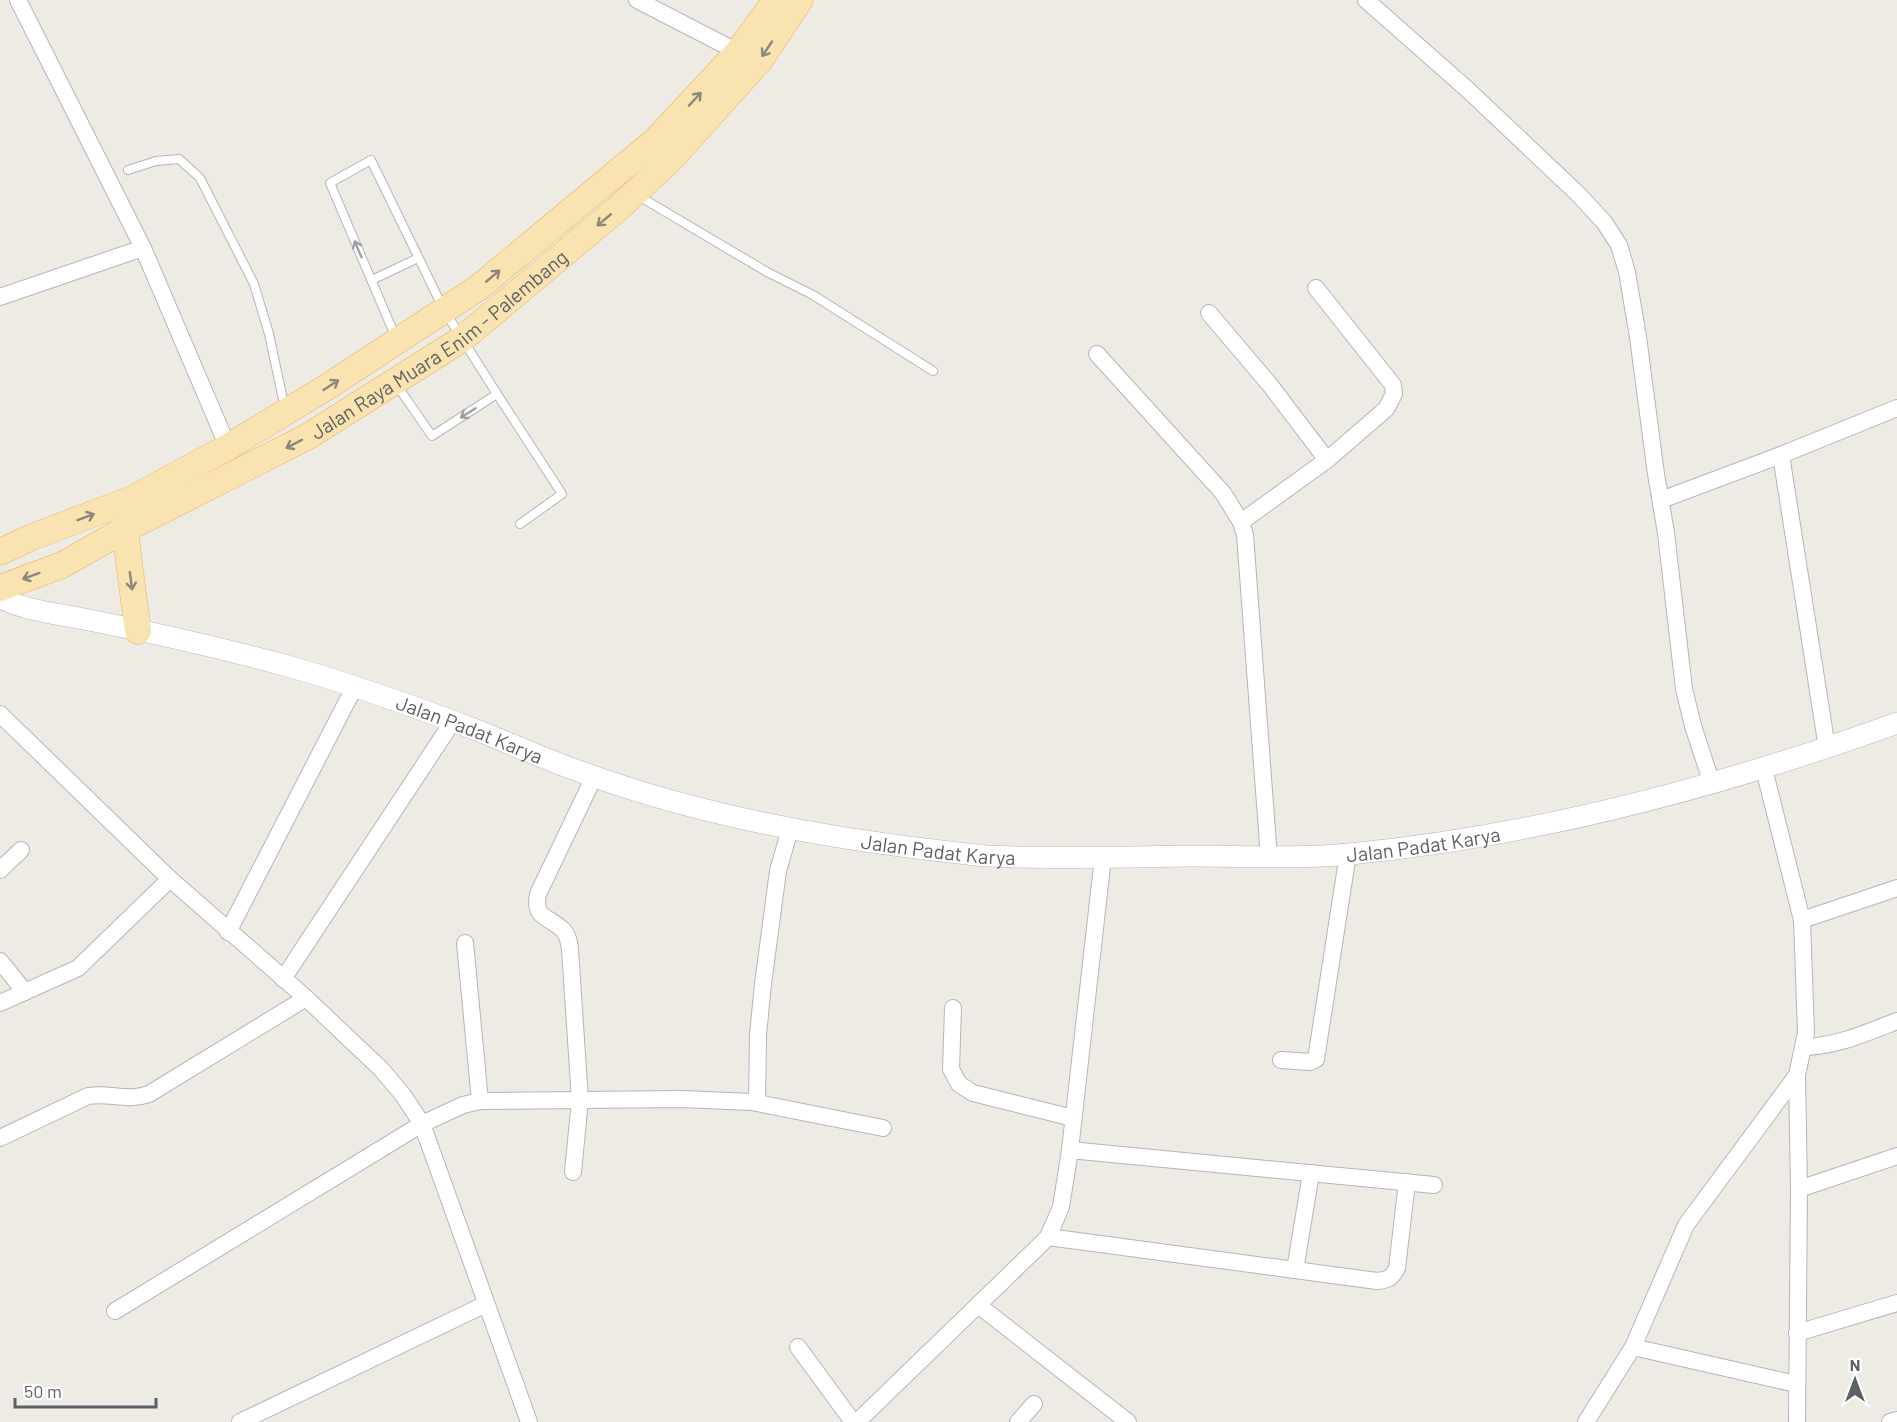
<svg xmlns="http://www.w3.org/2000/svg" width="1897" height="1422" viewBox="0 0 1897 1422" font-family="Barlow,sans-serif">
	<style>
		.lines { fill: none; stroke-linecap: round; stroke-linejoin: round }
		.service-casing { stroke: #b3b6b9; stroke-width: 10 }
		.minor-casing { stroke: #b3b6b9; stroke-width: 18 }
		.tertiary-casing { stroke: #b3b6b9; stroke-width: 22 }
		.primary-casing { stroke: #e6b266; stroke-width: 27 }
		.service { stroke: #fff; stroke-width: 8 }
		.minor { stroke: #fff; stroke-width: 16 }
		.tertiary { stroke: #fff; stroke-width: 21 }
		.primary { stroke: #f9e3b0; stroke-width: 26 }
		.oneway { stroke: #8c887c }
		.oneway2 { stroke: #9ea0a3 }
		.labels { text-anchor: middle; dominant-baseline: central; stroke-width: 5; stroke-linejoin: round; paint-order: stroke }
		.street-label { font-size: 20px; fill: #5d6165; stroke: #fff }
	</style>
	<rect width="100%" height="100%" fill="#eeebe5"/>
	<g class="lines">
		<g class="service-casing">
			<g id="service">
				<polyline points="128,170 156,161 179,159 200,178 254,284 269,334 285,409"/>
				<polyline points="637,195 767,272 813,295 933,371"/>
				<polyline points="372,280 418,258"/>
				<polyline points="396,384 432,436 497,394 444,310 371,160 330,183 396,338"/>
				<polyline points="497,394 562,494 520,524"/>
			</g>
		</g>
		<g class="minor-casing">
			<g id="minor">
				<polyline points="18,0 143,248 228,447"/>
				<polyline points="637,0 738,52"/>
				<polyline points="1366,0 1468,90 1578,194 1604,222 1619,245 1627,272 1638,337 1656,474 1666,533 1684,689 1693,726 1712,784"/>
				<polyline points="1316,288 1393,385 1394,394 1386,409 1327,460"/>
				<polyline points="0,297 143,248"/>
				<polyline points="1209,313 1270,385 1327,460 1241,522"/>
				<polyline points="1097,354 1223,493 1241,522 1245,535 1269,858"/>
				<polyline points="1781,455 1827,748"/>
				<polyline points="1661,500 1781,455 1897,408"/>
				<polyline points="0,714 170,879 306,998 381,1069 403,1095 422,1124 529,1422"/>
				<polyline points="1764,769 1802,920 1806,1033 1797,1075 1799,1189 1797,1422"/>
				<polyline points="0,870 21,850"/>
				<polyline points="1802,920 1897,888"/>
				<polyline points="228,932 355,686"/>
				<polyline points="465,943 480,1101"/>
				<polyline points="0,961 25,992"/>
				<polyline points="283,979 453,721"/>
				<polyline points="0,1003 78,968 170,879"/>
				<polyline points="953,1008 951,1069 959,1084 973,1093 1073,1118"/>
				<path d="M1804 1047C1837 1046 1866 1033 1897 1021"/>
				<polyline points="1281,1060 1310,1062 1316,1059 1348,854"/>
				<polyline points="757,1103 758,1035 763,984 778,871 790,829"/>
				<path d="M0 1138 88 1096C110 1092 126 1102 149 1094L306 998"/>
				<polyline points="1070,1150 1434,1185"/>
				<path d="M573 1172 580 1100 570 949C569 942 568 935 563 930 549 916 533 919 538 894L594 777"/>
				<polyline points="1799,1189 1897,1156"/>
				<path d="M1048 1237 1377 1281C1388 1280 1392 1278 1397 1268L1407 1182"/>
				<polyline points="1295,1270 1311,1173"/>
				<polyline points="978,1305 1128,1422"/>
				<polyline points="115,1311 422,1124 463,1105 480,1101 682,1099 752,1102 883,1128"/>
				<polyline points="1797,1333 1897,1303"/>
				<polyline points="798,1347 853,1422"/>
				<polyline points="1633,1347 1796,1384"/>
				<polyline points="240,1422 486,1304"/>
				<polyline points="857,1422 1039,1246 1048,1237 1061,1207 1070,1150 1103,857"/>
				<polyline points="1018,1422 1034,1404"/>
				<polyline points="1586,1422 1633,1347 1686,1225 1797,1075"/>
				<polyline points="1890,1422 1897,1420"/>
			</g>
		</g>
		<g class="tertiary-casing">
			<g id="tertiary">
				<path id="s1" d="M0 597C18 609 58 614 79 618 146 631 213 646 280 664 347 682 413 706 479 731 514 745 549 761 584 773 713 820 850 842 986 856 1054 859 1123 857 1191 856 1244 856 1297 859 1350 854 1537 836 1720 787 1897 723"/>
			</g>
		</g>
		<g class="primary-casing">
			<g id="primary">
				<polyline points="123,516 138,631"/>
				<polyline points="0,552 32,537 132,499 228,447 327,387 478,288 655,141 738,52 776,0"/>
				<path id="s2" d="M0 588 62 565 124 530 307 437 462 339 621 206 672 158 760 60 800 0"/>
			</g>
		</g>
		<use href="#service" class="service"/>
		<use href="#minor" class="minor"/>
		<use href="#tertiary" class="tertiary"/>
		<use href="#primary" class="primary"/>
	</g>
	<defs><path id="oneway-shaft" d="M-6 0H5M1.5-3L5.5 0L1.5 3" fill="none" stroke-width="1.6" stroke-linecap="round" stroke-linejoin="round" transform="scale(1.5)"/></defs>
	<g class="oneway">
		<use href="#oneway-shaft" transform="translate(767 49) rotate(124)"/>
		<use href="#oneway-shaft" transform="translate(695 99) rotate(-47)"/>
		<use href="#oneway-shaft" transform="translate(604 220) rotate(140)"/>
		<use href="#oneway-shaft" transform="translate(493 276) rotate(-40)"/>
		<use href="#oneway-shaft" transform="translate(331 385) rotate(-33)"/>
		<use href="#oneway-shaft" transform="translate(294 444) rotate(153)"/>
		<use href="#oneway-shaft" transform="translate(86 517) rotate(-21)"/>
		<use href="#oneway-shaft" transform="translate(31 576) rotate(160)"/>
		<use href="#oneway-shaft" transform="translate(131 581) rotate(82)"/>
	</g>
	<g class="oneway2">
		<use href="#oneway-shaft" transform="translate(358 249) rotate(-113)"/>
		<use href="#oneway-shaft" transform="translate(468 413) rotate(148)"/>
	</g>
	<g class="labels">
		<g class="street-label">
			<text stroke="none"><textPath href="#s2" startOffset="504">Jalan Raya Muara Enim - Palembang</textPath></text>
			<text stroke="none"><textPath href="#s1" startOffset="489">Jalan Padat Karya</textPath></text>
			<text stroke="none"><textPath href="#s1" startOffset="1461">Jalan Padat Karya</textPath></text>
			<text stroke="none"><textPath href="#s1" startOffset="975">Jalan Padat Karya</textPath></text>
		</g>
	</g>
	<g transform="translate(1855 1380)" stroke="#ffffff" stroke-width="4.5" paint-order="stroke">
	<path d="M0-4.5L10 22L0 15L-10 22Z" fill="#5d6165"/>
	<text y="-9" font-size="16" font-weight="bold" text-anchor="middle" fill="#5d6165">N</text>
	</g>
	<path d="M15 1398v9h141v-9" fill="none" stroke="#5d6165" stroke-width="3"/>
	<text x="24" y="1398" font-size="18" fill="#5d6165" stroke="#ffffff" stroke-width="4.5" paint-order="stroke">50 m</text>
</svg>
